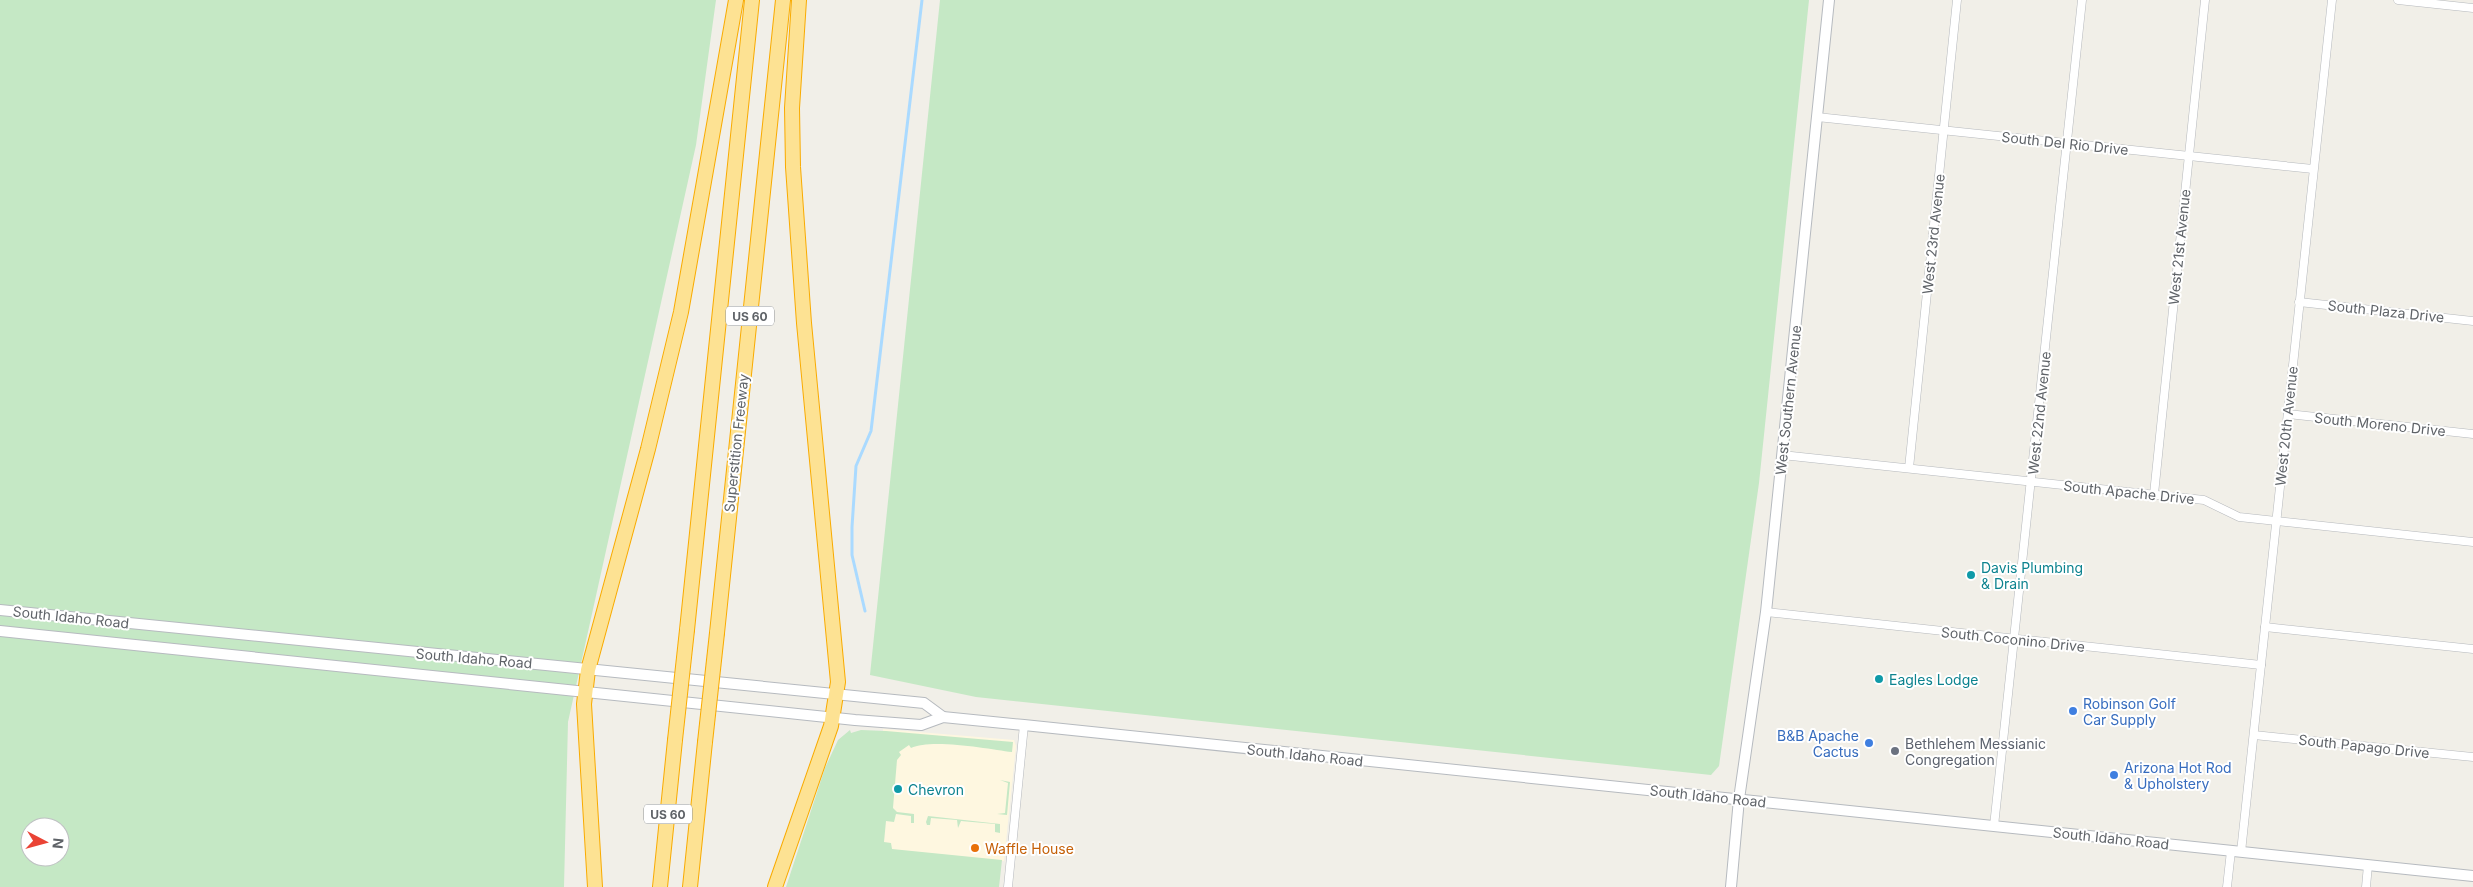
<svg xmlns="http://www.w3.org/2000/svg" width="2473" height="887" viewBox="0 0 2473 887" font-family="Inter,sans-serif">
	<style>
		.commercial { fill: #fef7e0 }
		.green { fill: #c5e8c5; fill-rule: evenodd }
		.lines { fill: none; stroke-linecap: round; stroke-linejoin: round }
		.stream { stroke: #aadaff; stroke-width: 3 }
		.street-casing { stroke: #b5b8bc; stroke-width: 9 }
		.secondary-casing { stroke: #b6babf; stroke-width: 12 }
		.highway-casing { stroke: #f9ab00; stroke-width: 16 }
		.street { stroke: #fff; stroke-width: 8 }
		.secondary { stroke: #fff; stroke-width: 10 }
		.highway { stroke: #fde293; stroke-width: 14 }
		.highway-bridge-casing { stroke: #f9ab00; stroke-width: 16; stroke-linecap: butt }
		.highway-bridge { stroke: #fde293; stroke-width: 14 }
		.culture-dot { fill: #0f9aa8; stroke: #fff; stroke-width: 2 }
		.shop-dot { fill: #3f7fe0; stroke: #fff; stroke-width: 2 }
		.worship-dot { fill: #6b7280; stroke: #fff; stroke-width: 2 }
		.food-dot { fill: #e8710a; stroke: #fff; stroke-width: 2 }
		.labels { text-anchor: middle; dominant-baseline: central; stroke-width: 4; stroke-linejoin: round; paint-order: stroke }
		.shield { fill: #fff; stroke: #8f9295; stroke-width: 1 }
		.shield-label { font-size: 12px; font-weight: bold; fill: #5f6368 }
		.street-label { font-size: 14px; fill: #5f6368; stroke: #fff }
		.culture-label { font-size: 14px; fill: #0d838f; stroke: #fff; text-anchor: start }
		.shop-label { font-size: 14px; fill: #366cbe; stroke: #fff; text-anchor: start }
		.worship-label { font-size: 14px; fill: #5b616d; stroke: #fff; text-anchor: start }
		.food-label { font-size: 14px; fill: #c56008; stroke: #fff; text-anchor: start }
	</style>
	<rect width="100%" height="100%" fill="#f1efe8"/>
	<polygon class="commercial" points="883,729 1014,740 1016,746 1004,861 873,849"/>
	<g class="green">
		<path d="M0 0H716L696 145 568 722 564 887H0ZM30 827H60V857H30Z"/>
		<polygon points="940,0 1809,0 1759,483 1719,766 1711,775 976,697 870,675"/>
		<path d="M850 730 851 733 861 730 886 731 1013 742 1012 752C989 749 931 738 911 748L909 745 899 752 901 755 897 760 893 808 897 812 914 814V823H911V816L896 814 894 822 886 821 884 842 891 843 892 849 1002 860 999 887H786L825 768 838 740Z"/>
		<polygon points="1000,780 1010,782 1007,815 997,814 1005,813 1008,783"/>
		<polygon points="928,816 1000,824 1000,833 995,832 995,824 961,821 958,828 957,820 931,818 930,825 927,825 926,822"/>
	</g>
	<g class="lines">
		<polyline class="stream" points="865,611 852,555 852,527 856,466 871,431 922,0"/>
		<g class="street-casing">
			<g id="street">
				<polyline points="2398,0 2473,8"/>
				<polyline points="1817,117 2313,169"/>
				<polyline points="2299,302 2473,321"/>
				<polyline points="2288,414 2473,434"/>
				<polyline points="1782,455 2204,500 2239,517 2473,542"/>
				<polyline points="1909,468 1957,0"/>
				<polyline points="2154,494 2205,0"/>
				<polyline points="1766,612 2261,665"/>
				<polyline points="2265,627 2473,649"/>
				<polyline points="2254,735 2473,757"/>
				<polyline points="1994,826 2082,0"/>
				<polyline points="2241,852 2332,0"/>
				<polyline points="1008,887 1024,725"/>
				<polyline points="2227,887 2231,851"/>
				<polyline points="2366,887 2368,865"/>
			</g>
		</g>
		<g class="secondary-casing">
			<g id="secondary">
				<polyline points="0,610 924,703 943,717"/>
				<polyline points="0,631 855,720 921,725 943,717 1024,725 2473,876"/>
				<polyline points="1731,887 1739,799 1766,612 1829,0"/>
			</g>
		</g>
		<g class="highway-casing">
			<g id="highway">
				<polyline points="687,630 752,0"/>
				<polyline points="717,633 783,0"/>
				<polyline points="595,887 584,704 588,670 648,449 681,312 736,0"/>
				<polyline points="660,887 675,740"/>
				<polyline points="690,887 705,742"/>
				<polyline points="775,887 831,726 838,682 804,323 793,167 792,108 799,0"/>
			</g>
		</g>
		<use href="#street" class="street"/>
		<use href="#secondary" class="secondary"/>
		<use href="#highway" class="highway"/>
		<g class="highway-bridge-casing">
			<g id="highway-bridge">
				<polyline points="675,740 687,630"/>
				<polyline points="705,742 717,633"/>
			</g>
		</g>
		<use href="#highway-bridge" class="highway-bridge"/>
	</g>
	<g class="culture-dot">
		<circle cx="1971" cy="575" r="5"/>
		<circle cx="1879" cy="679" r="5"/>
		<circle cx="898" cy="789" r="5"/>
	</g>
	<g class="shop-dot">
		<circle cx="2073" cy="711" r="5"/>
		<circle cx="1869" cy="743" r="5"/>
		<circle cx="2114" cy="775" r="5"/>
	</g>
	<circle class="worship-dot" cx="1895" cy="751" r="5"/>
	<circle class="food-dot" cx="975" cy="848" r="5"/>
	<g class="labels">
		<g class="shield">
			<rect x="726" y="306.5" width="48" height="19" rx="4"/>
			<rect x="644" y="804.5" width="48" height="19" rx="4"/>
		</g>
		<g class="shield-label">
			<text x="750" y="316">US 60</text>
			<text x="668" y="814">US 60</text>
		</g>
		<g class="street-label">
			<text transform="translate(2065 143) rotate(6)">South Del Rio Drive</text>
			<text transform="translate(1933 234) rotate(-84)">West 23rd Avenue</text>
			<text transform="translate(2179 247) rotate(-84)">West 21st Avenue</text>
			<text transform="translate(2386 311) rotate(6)">South Plaza Drive</text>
			<text transform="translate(1788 400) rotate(-84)">West Southern Avenue</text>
			<text transform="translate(2039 413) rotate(-84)">West 22nd Avenue</text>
			<text transform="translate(2380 424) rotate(6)">South Moreno Drive</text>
			<text transform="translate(2286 426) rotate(-84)">West 20th Avenue</text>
			<text transform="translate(736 443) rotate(-84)">Superstition Freeway</text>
			<text transform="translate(2129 492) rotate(6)">South Apache Drive</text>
			<text transform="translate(71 617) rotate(6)">South Idaho Road</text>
			<text transform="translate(2013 639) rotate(6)">South Coconino Drive</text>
			<text transform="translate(474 658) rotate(5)">South Idaho Road</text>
			<text transform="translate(2364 746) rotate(6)">South Papago Drive</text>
			<text transform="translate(1305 755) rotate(6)">South Idaho Road</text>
			<text transform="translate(1708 796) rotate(6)">South Idaho Road</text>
			<text transform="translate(2111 838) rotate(6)">South Idaho Road</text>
		</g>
		<g class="culture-label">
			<text x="1981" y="567">Davis Plumbing<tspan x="1981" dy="16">&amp; Drain</tspan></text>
			<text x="1889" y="679">Eagles Lodge</text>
			<text x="908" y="789">Chevron</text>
		</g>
		<g class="shop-label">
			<text x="2083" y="703">Robinson Golf<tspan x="2083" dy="16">Car Supply</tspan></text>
			<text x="1859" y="735" text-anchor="end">B&amp;B Apache<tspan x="1859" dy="16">Cactus</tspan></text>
			<text x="2124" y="767">Arizona Hot Rod<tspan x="2124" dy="16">&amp; Upholstery</tspan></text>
		</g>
		<g class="worship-label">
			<text x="1905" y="743">Bethlehem Messianic<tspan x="1905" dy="16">Congregation</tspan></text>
		</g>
		<g class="food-label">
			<text x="985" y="848">Waffle House</text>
		</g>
	</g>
	<g transform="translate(45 842) rotate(96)"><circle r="24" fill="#ffffff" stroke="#bfc1c3"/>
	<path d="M0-4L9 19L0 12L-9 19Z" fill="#ea4335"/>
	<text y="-8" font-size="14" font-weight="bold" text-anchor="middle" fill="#5f6368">N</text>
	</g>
</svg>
